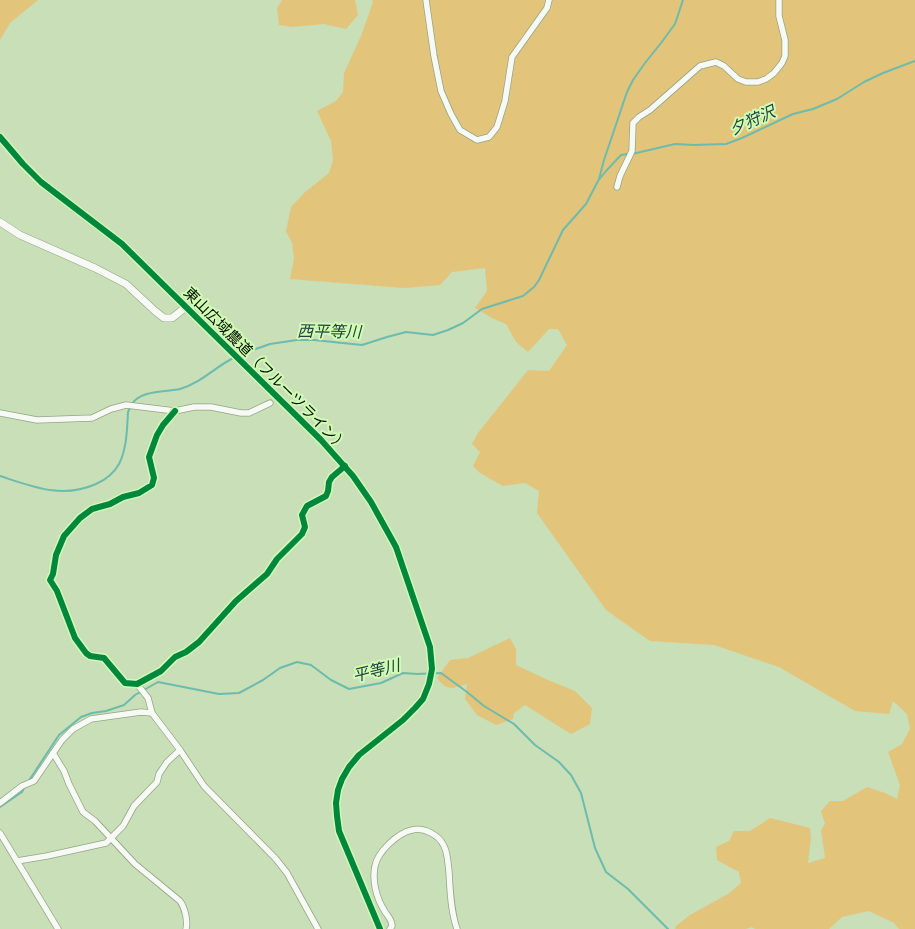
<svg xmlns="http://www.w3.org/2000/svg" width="915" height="929" viewBox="0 0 915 929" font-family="'PT Sans','Noto Sans JP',sans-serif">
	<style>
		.green { fill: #e2c57b }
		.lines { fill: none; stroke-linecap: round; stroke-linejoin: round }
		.stream { stroke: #6dbbad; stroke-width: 2 }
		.minor-casing { stroke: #93a486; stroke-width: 7 }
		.tertiary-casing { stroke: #93a486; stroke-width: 8 }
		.minor { stroke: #f7faf4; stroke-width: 5.5 }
		.tertiary { stroke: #f7faf4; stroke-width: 7 }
		.cycleway-casing { stroke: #d1fcb4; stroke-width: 9 }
		.cycleway { stroke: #00873e; stroke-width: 6 }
		.labels { text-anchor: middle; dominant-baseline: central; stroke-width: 4; stroke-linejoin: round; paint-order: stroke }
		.street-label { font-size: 15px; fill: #051200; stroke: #d1fcb4 }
		.water-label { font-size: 16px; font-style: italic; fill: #224140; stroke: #d1fcb4 }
	</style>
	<rect width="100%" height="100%" fill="#c8dfb7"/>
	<g class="green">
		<polygon points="0,0 38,0 10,23 0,40"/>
		<polygon points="282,0 355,0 358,15 346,29 324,24 292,27 279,25 277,8"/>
		<polygon points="372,0 915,0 915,929 899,929 894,923 869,911 842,917 829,929 755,929 752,927 746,929 675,929 676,926 690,915 728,894 741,883 739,872 717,860 716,847 729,841 734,831 750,831 770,818 810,828 811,838 808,863 825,858 821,830 825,824 821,811 830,801 843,801 867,787 885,793 897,799 900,785 888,752 902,744 910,729 907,714 893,701 889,714 855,711 779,667 714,645 650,641 606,610 537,513 539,491 525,483 503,486 480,473 473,466 480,452 472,444 478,433 528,370 549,371 567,345 558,329 549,329 528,352 516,342 506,324 492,318 475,308 487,291 485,268 452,272 440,285 404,288 290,279 294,259 292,243 286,231 291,207 304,193 329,173 333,160 331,141 317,111 336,101 343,92 344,73 361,36 373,2"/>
		<path d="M510 638 516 649V665L548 680 575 691 592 708 590 724 571 734 525 705 514 713 513 719 496 725 477 715 465 699 467 684C452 688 448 692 437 678L450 660 468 658Z"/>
	</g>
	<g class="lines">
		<g class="stream">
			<polyline points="632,154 675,144 694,145 726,144 742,138 793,114 813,109 837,99 864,82 883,73 915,61"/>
			<polyline points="599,179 604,160 627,92 633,80 645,63 661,43 675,24 683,0"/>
			<polyline points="239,355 270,344 297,340 314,340 362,345 387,337 406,332 433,335 448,330 463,323 482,309 523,296 534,287 539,280 563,230 586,204 598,181 606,171 621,155 627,154"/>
			<path d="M132 404C140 390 166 392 180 389 201 383 215 367 235 357"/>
			<path d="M0 476C34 487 62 499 96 484 105 480 114 473 119 464 127 448 127 429 128 412L130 408"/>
			<polyline points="28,782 59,735 81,717 92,713 106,711 124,705 135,695 158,682 219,694 239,693 263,680 280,668 297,662 311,665 331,680 349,689 381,683 403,673 417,674 441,673 467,692 484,706 514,724 535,745 559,762 571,775 581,793 595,848 606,872 628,889 668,929"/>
			<polyline points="0,807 22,792 25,786"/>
		</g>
		<g class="minor-casing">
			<g id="minor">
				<polyline points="426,0 434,56 441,91 451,114 460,130 477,140 489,137 497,127 505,101 512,57 547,8 549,0"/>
				<polyline points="617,187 620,176 632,151 633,123 639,117 650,110 700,66 716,62 724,66 738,79 746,82 758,82 766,79 774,73 782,63 785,56 785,40 779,16 779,0"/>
				<polyline points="175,411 163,425 157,435 149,457 154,478 152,485 139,493 123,497 110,504 92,509 80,518 64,536 56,555 53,574 50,580 57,591 75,638 86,653 90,656 104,658 125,683 137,684 161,671 175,657 186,652 199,642 236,601 267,574 277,559 302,534 305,527 302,515 307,506 326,496 328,491 329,482 332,477 345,466"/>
				<polyline points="0,413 37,420 92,418 111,409 126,405 175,411 194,407 211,407 241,413 249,413 270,403"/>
				<polyline points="137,684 148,698 152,713 180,750 204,786 276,859 287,873 318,929"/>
				<path d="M53 753 64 771 69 784 83 812 95 821 135 864 180 901C185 908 188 921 186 929"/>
				<polyline points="0,803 22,786 34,781 62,740 73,729 91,719 141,712 152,713"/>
				<polyline points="0,833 58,929"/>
				<polyline points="17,861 47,856 106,843 123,826 134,806 157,782 159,774 167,762 180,750"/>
				<path d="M390 929 392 926C392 919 387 916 384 910 376 897 372 880 375 866 378 851 398 833 412 830 424 827 439 835 444 846 448 854 448 864 449 872 450 890 451 912 457 929"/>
			</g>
		</g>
		<g class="tertiary-casing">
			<g id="tertiary">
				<polyline points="0,137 23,164 41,182 122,244 321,440 353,476 371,502 396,547 430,647 432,669 429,684 423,699 415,708 403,720 359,755 349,767 342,779 338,790 336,803 337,816 339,831 380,929"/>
				<polyline points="0,222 20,235 95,268 126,284 155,311 164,318 172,318 186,307"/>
			</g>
		</g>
		<use href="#minor" class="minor"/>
		<use href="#tertiary" class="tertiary"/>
		<g class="cycleway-casing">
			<g id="cycleway">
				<polyline points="0,137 23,164 41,182 122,244 321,440 353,476 371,502 396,547 430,647 432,669 429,684 423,699 415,708 403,720 359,755 349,767 342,779 338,790 336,803 337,816 339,831 380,929"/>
				<polyline points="175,411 163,425 157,435 149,457 154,478 152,485 139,493 123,497 110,504 92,509 80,518 64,536 56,555 53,574 50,580 57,591 75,638 86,653 90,656 104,658 125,683 137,684 161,671 175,657 186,652 199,642 236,601 267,574 277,559 302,534 305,527 302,515 307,506 326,496 328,491 329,482 332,477 345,466"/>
			</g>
		</g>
		<use href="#cycleway" class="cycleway"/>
	</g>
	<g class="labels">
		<g class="street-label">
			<text transform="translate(266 369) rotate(45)">東山広域農道（フルーツライン）</text>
		</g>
		<g class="water-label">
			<text transform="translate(752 120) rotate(-24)">夕狩沢</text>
			<text transform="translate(329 331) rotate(1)">西平等川</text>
			<text transform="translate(376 670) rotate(-14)">平等川</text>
		</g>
	</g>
</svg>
